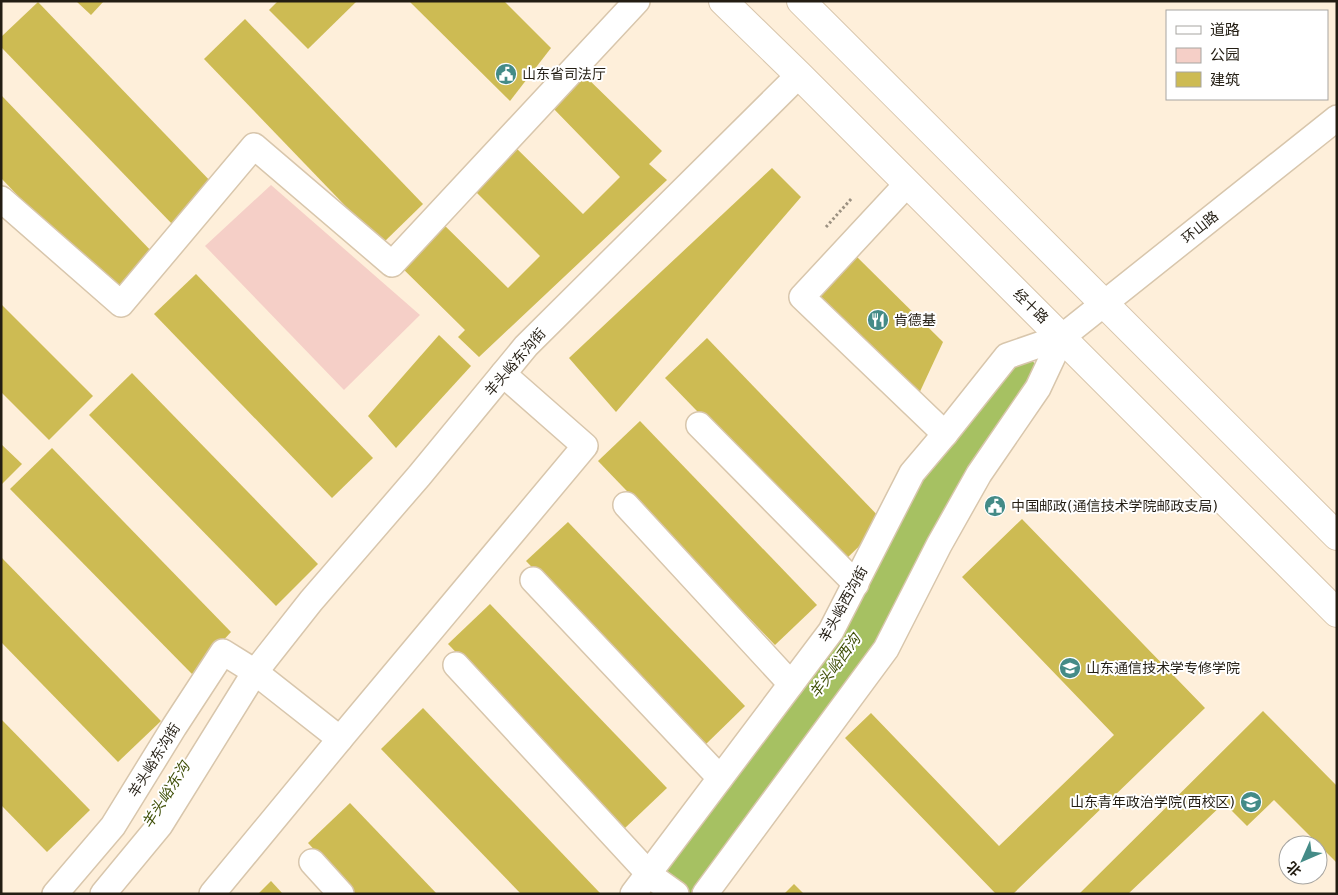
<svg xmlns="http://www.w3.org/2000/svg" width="1338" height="895" viewBox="0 0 1338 895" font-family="'DejaVu Sans','Noto Sans SC',sans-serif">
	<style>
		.green { fill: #f5cfc7 }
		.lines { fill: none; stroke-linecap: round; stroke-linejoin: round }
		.river { stroke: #a6c162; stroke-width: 45 }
		.building { fill: #cdbb53 }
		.minor-casing { stroke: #d8c6ac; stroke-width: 28 }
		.highway-casing { stroke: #d8c6ac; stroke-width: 30 }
		.path { stroke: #9c9181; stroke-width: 3; stroke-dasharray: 2.5 2.5; stroke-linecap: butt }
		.minor { stroke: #fff; stroke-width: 25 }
		.highway { stroke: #fff; stroke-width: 28 }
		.labels { text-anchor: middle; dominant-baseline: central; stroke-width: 4; stroke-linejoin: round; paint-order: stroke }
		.poi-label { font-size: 14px; fill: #231d13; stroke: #fff; text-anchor: start }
		.street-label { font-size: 14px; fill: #231d13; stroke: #fff }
		.water-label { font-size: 15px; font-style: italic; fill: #3f4f07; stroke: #fff }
	</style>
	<rect width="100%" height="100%" fill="#feefda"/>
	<polygon class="green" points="271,185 420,315 344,390 205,246"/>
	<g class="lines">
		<polyline class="river" points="665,894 772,748 858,637 908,529 1016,376"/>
	</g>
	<g class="building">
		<polygon points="76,1 104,1 91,15"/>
		<polygon points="278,1 357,1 308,49 269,10"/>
		<polygon points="409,1 504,1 551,48 510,101"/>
		<polygon points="38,2 215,186 174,226 1,47 1,37"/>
		<polygon points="245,19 423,204 382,244 204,59"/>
		<polygon points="583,74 662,151 649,164 667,180 479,357 458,337 465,330 394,260 436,217 508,288 540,256 465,181 507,139 583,214 620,177 551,106"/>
		<polygon points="1,95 156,256 114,296 1,178"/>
		<polygon points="772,168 801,197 616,412 569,358"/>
		<polygon points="855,255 943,342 917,398 812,299"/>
		<polygon points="196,274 373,458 332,498 154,314"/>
		<polygon points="1,304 93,396 49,440 1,392"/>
		<polygon points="439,335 471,366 396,448 368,416"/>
		<polygon points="707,338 884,522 843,562 665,378"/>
		<polygon points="132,373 318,564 276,606 89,415"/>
		<polygon points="640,421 817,605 775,645 598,461"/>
		<polygon points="1,444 22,464 1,485"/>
		<polygon points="52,448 231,632 192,674 10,489"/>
		<polygon points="1022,519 1205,708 1013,894 996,894 845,738 871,713 999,846 1114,735 962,577"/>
		<polygon points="568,522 745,706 704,746 526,561"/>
		<polygon points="1,557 161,721 118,762 1,642"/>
		<polygon points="490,604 667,788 625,828 448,644"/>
		<polygon points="423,708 600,893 521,894 381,749"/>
		<polygon points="1263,711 1337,786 1337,863 1274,800 1247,826 1224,803 1128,894 1079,894"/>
		<polygon points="1,719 90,810 47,852 1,805"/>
		<polygon points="350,803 437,894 356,894 308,843"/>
		<polygon points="271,881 283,894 258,894"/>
		<polygon points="794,884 804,894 784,894"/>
	</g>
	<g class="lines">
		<g class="minor-casing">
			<g id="minor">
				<polyline points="907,184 802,297 945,434"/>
				<polyline points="1,199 121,304 254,146 392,264 637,1"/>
				<polyline points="699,425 856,584"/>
				<polyline points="626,505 791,684"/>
				<polyline points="533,580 720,778"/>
				<polyline points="456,665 650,875"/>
				<polyline points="340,739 585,446 503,374"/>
				<polyline points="312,862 341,894"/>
				<polyline points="648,874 676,894"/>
				<polyline points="55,894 113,826 174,727 223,652 255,672 340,739 212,894"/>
				<polyline points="103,894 160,825 255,672 311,601 419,476 526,346 799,75"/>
				<polyline points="633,894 831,631 912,473 945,434 1007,356 1062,337 1337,118"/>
				<polyline points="705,894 886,649 939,545 979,474 1038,388 1062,337"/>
			</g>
		</g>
		<g class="highway-casing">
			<g id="highway">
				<polyline points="723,1 799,75 1337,613"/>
				<polyline points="801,1 1337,536"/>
			</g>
		</g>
		<polyline class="path" points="826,227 852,198"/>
		<use href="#minor" class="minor"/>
		<use href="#highway" class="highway"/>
	</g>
	<defs>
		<g id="civic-disc" transform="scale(1.125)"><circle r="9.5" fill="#448b87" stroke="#fff"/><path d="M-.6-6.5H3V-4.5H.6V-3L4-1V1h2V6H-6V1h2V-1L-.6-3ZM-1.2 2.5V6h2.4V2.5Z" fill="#fff"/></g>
		<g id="restaurant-disc" transform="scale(1.125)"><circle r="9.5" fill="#448b87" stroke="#fff"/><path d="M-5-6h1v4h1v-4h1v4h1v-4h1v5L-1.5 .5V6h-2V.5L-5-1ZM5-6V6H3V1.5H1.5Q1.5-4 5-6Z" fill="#fff"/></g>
		<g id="school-disc" transform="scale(1.125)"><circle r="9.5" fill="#448b87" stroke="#fff"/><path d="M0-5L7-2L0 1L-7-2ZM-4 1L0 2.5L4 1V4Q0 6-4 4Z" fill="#fff"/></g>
		<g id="university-disc" transform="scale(1.125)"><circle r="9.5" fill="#448b87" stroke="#fff"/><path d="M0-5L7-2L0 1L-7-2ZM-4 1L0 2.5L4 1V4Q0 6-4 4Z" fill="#fff"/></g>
	</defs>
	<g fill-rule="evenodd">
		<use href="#civic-disc" x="506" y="74"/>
		<use href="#restaurant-disc" x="878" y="320"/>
		<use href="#civic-disc" x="995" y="506"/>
		<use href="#school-disc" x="1070" y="668"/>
		<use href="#university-disc" x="1251" y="802"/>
	</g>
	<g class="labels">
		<g class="poi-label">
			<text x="522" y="74">山东省司法厅</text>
			<text x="894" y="320">肯德基</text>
			<text x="1011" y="506">中国邮政(通信技术学院邮政支局)</text>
			<text x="1086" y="668">山东通信技术学专修学院</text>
			<text x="1235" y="802" text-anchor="end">山东青年政治学院(西校区)</text>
		</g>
		<g class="street-label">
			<text transform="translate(1200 227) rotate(-39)">环山路</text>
			<text transform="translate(1031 306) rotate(44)">经十路</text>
			<text transform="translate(515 362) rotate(-49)">羊头峪东沟街</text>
			<text transform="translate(843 604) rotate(-61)">羊头峪西沟街</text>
			<text transform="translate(154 760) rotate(-58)">羊头峪东沟街</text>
		</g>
		<g class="water-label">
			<text transform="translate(835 666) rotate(-54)">羊头峪西沟</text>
			<text transform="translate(166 795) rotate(-58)">羊头峪东沟</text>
		</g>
	</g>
	<rect width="1338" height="895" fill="none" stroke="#231d13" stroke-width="5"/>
	<rect x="1166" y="10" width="162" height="90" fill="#ffffff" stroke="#a7a5a1"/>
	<rect x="1176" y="26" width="25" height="8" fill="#ffffff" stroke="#a7a5a1"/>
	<text x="1210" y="35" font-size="15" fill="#231d13">道路</text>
	<rect x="1176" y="48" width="25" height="15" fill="#f5cfc7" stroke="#a7a5a1"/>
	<text x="1210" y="60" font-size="15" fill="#231d13">公园</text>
	<rect x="1176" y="72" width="25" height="15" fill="#cdbb53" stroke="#a7a5a1"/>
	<text x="1210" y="85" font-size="15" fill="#231d13">建筑</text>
	<g transform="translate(1303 860) rotate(225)"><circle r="24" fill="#ffffff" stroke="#a7a5a1"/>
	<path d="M0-4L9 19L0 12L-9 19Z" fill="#448b87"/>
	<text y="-8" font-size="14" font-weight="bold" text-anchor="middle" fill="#231d13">北</text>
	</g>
</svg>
